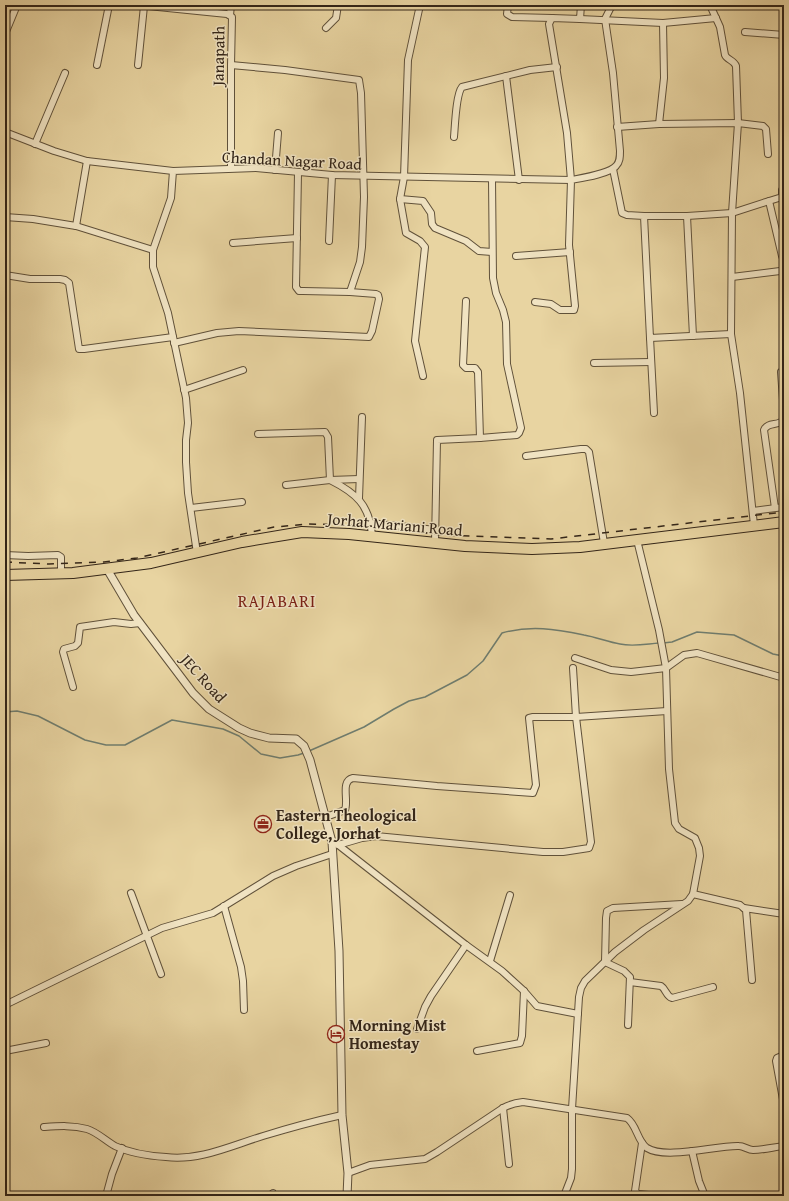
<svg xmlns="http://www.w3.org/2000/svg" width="789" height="1201" viewBox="0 0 789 1201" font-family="'Gentium Book Plus',serif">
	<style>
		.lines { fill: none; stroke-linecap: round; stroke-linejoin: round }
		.stream { stroke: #6f7d6f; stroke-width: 1.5 }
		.minor-casing { stroke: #60513a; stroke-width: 8 }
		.tertiary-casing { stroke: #60513a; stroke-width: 9 }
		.trunk-casing { stroke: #332518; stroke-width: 12 }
		.minor { stroke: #f0e3c2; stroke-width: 6 }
		.tertiary { stroke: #f0e3c2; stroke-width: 7 }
		.trunk { stroke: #e8d4a1; stroke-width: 10 }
		.rail { stroke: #332518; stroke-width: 1.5; stroke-dasharray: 7 7; stroke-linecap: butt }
		.labels { text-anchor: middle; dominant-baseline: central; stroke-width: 3; stroke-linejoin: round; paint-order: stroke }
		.street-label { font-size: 16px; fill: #332518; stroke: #f0e3c2 }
		.poi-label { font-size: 16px; font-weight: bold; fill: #332518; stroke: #f0e3c2; text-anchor: start }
		.neighbourhood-label { font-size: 17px; letter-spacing: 1px; fill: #7a1f14; stroke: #f0e3c2 }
	</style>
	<rect width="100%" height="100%" fill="#e8d4a1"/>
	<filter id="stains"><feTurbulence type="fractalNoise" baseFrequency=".005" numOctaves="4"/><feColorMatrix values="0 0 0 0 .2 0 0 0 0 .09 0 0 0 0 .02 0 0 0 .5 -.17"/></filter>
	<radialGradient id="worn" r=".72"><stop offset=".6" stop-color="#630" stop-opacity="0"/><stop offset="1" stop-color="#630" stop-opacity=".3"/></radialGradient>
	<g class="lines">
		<g class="stream">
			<polyline points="663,643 672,642 697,632 734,635 773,654 783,656"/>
			<polyline points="5,712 17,711 38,716 85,740 106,745 125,745 172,720 223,729 239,736 261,754 280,758 298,755 304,753"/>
			<path d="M309 751 364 727 394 709 409 701 425 697 467 675 483 661 502 633C531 625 555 629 584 635 596 637 608 642 620 644 633 647 646 644 659 643"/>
		</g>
		<g class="minor-casing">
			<g id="minor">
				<polyline points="138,5 227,14 232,17 231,65 231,168"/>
				<polyline points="420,5 408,60 404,177 400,199 406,233 420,241 425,247 415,341 423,376"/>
				<polyline points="508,5 507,14 512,17 552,18"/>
				<path d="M710 5 720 27 725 55C727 60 734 60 736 66L738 123 732 213 731 334 740 393 754 525"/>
				<polyline points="230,15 231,5"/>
				<polyline points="580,19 663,23 716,18"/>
				<polyline points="326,28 336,18 338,5"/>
				<polyline points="745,32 784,35"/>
				<polyline points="5,34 17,5"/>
				<polyline points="97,65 109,5"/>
				<polyline points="138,65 144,6"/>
				<polyline points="231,65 285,70 359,80 361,93 364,197 362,247 360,262 350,292 303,291 299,291 296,287 298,173"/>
				<polyline points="506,76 519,180"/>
				<polyline points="659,124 664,78 663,23"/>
				<polyline points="617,127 659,124 738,123 763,126 766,129 768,154"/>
				<polyline points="5,132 54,151 87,161 173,171"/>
				<path d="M454 137C455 126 456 94 462 87L530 70 557 67"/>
				<polyline points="35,144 65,73"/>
				<polyline points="613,169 622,213 627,215 644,216 650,338 731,334"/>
				<polyline points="275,170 278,133"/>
				<polyline points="400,199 423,201 431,213 432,224 435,228 466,241 479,251 492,252"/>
				<polyline points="644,216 687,216 732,213 769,201"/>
				<polyline points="687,216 693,336"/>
				<polyline points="5,217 33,219 76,226 153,250"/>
				<polyline points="76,226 87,161"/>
				<polyline points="329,241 332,175"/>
				<polyline points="233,243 297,238"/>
				<polyline points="516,256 570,252"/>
				<polyline points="782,256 769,201 782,197 782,190 784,187"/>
				<polyline points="5,275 30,279 60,279 65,280 69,283 79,349 84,349 173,337"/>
				<polyline points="732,277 780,271"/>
				<path d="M535 302 551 304 560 310H574L575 306 569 245 571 180C582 178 609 174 616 166 620 162 620 157 620 151L613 73 605 19 612 5"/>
				<polyline points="650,338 654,413"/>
				<polyline points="174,343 217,333 239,331 369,337 372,331 379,299 378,295 376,294 350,292"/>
				<polyline points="594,363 651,362"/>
				<polyline points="781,372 784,414"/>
				<polyline points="184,390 243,370"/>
				<path d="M258 434 325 432 328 437 330 480C356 493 370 505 372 536"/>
				<polyline points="480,438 517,435 519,433 521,428 507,364 506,322 503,310 496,293 493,278 492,179"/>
				<polyline points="526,456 581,449 586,449 589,452 604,543"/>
				<polyline points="286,485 330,480 359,479"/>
				<polyline points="359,498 362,417"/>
				<polyline points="191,508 242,502"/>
				<path d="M775 508 764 430C768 421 779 427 784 419"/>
				<polyline points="753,511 784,507"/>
				<polyline points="370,523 436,530"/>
				<polyline points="784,536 784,670"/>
				<polyline points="435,543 437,440 480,438 478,372 475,368 466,368 463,365 466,301"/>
				<polyline points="197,553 188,493 186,462 186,440 188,423 186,398 168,313 153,267 153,250 171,198 173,171 256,168 332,175 571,180 567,133 549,24 552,18 580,19 581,5"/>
				<polyline points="5,555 28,556 58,555 61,557 61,574"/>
				<polyline points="575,658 611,670 631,672 666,668 684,655 697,653 784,678"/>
				<polyline points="73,687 63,652 64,649 75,646 78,643 80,627 114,622 131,624 140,623"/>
				<polyline points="784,736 784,675"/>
				<path d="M326 817 345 810C349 800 340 781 353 778L437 786 533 793 536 785 529 718 533 717H576L667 711"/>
				<polyline points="337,844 466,945 502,971 524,991 537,1006 578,1014"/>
				<polyline points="338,845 362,838 376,836 543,852 563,852 589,848 591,842 576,717 573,668"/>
				<polyline points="131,893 161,974"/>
				<polyline points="693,894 740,905 746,910 752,980"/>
				<polyline points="224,906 241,967 243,981 244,1010"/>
				<polyline points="744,908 784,914"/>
				<polyline points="490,961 510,895"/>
				<path d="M630 982 661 986C666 989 666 996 672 998L713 987"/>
				<polyline points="5,1005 162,928 213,913 273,876 296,866 332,854"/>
				<polyline points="628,1025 630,977 624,971 605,962 606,918 607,911 613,908 682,904"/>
				<polyline points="417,1029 425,1007 431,996 466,945"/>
				<polyline points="5,1051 46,1043"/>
				<polyline points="477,1051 520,1043 522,1036 524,991"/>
				<polyline points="784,1055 777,1058 776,1061 784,1105"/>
				<polyline points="503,1108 509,1164"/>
				<path d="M44 1127C59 1126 73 1125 87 1129 97 1132 106 1141 115 1146 130 1153 150 1156 166 1157 200 1161 230 1146 263 1136 289 1128 315 1121 342 1115"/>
				<polyline points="642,1143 635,1191 638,1194 659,1196"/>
				<polyline points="692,1151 699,1181 705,1196"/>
				<path d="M348 1173 370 1165 425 1159 437 1152 503 1108C510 1104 515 1103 523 1102L627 1118C637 1125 637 1141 647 1148 666 1160 717 1145 739 1146 744 1146 748 1150 753 1150 764 1150 774 1147 784 1146"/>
				<polyline points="273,1193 274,1196"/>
				<polyline points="106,1196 112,1174 122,1148"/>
				<polyline points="564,1196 571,1178 572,1169 572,1109 579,997 581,988 585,981 615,952 644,930 688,901 693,894 700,856 699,848 695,838 679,829 675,823 669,769 666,668 659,630 637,540"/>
			</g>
		</g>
		<g class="tertiary-casing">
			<polyline id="tertiary" points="107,569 134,615 193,693 209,709 239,728 250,733 269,738 296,739 304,746 310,760 332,842 339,951 342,1115 348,1173 347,1196"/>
		</g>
		<g class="trunk-casing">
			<polyline id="trunk" points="5,575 73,573 151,563 242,542 302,532 349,534 465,546 532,549 580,547 784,522"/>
		</g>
		<use href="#minor" class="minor"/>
		<use href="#tertiary" class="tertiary"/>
		<use href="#trunk" class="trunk"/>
		<polyline class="rail" points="5,562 49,564 104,562 137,558 274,527 309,524 362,525 442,535 551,539 784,512"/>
	</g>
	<defs>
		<g id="office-ring" transform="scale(0.9)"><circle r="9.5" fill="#f0e3c2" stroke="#8f2418" stroke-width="1.5"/><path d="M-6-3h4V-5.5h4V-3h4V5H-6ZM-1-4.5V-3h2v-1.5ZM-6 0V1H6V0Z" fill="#8f2418"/></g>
		<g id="hotel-ring" transform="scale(0.9)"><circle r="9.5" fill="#f0e3c2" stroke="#8f2418" stroke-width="1.5"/><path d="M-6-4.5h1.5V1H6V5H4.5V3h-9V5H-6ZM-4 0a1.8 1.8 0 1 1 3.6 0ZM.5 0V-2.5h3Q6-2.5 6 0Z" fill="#8f2418"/></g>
	</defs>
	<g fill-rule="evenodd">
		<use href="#office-ring" x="263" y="824"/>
		<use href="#hotel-ring" x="336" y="1034"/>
	</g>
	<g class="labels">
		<g class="street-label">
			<text transform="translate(218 56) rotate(-89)">Janapath</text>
			<text transform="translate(292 160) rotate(3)">Chandan Nagar Road</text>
			<text transform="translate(395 524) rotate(5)">Jorhat Mariani Road</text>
			<text transform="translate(204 678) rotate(48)">JEC Road</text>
		</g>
		<g class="poi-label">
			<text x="276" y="815">Eastern Theological<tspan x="276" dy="18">College, Jorhat</tspan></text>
			<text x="349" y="1025">Morning Mist<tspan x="349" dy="18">Homestay</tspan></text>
		</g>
		<g class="neighbourhood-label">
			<text x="277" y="600">RAJABARI</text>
		</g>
	</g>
	<rect width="789" height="1201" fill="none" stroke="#e8d4a1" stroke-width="20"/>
	<rect x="6" y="6" width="777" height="1189" fill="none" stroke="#332518" stroke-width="2"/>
	<rect x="10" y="10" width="769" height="1181" fill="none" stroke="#332518"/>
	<rect width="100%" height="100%" filter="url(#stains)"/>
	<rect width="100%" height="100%" fill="url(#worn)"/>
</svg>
